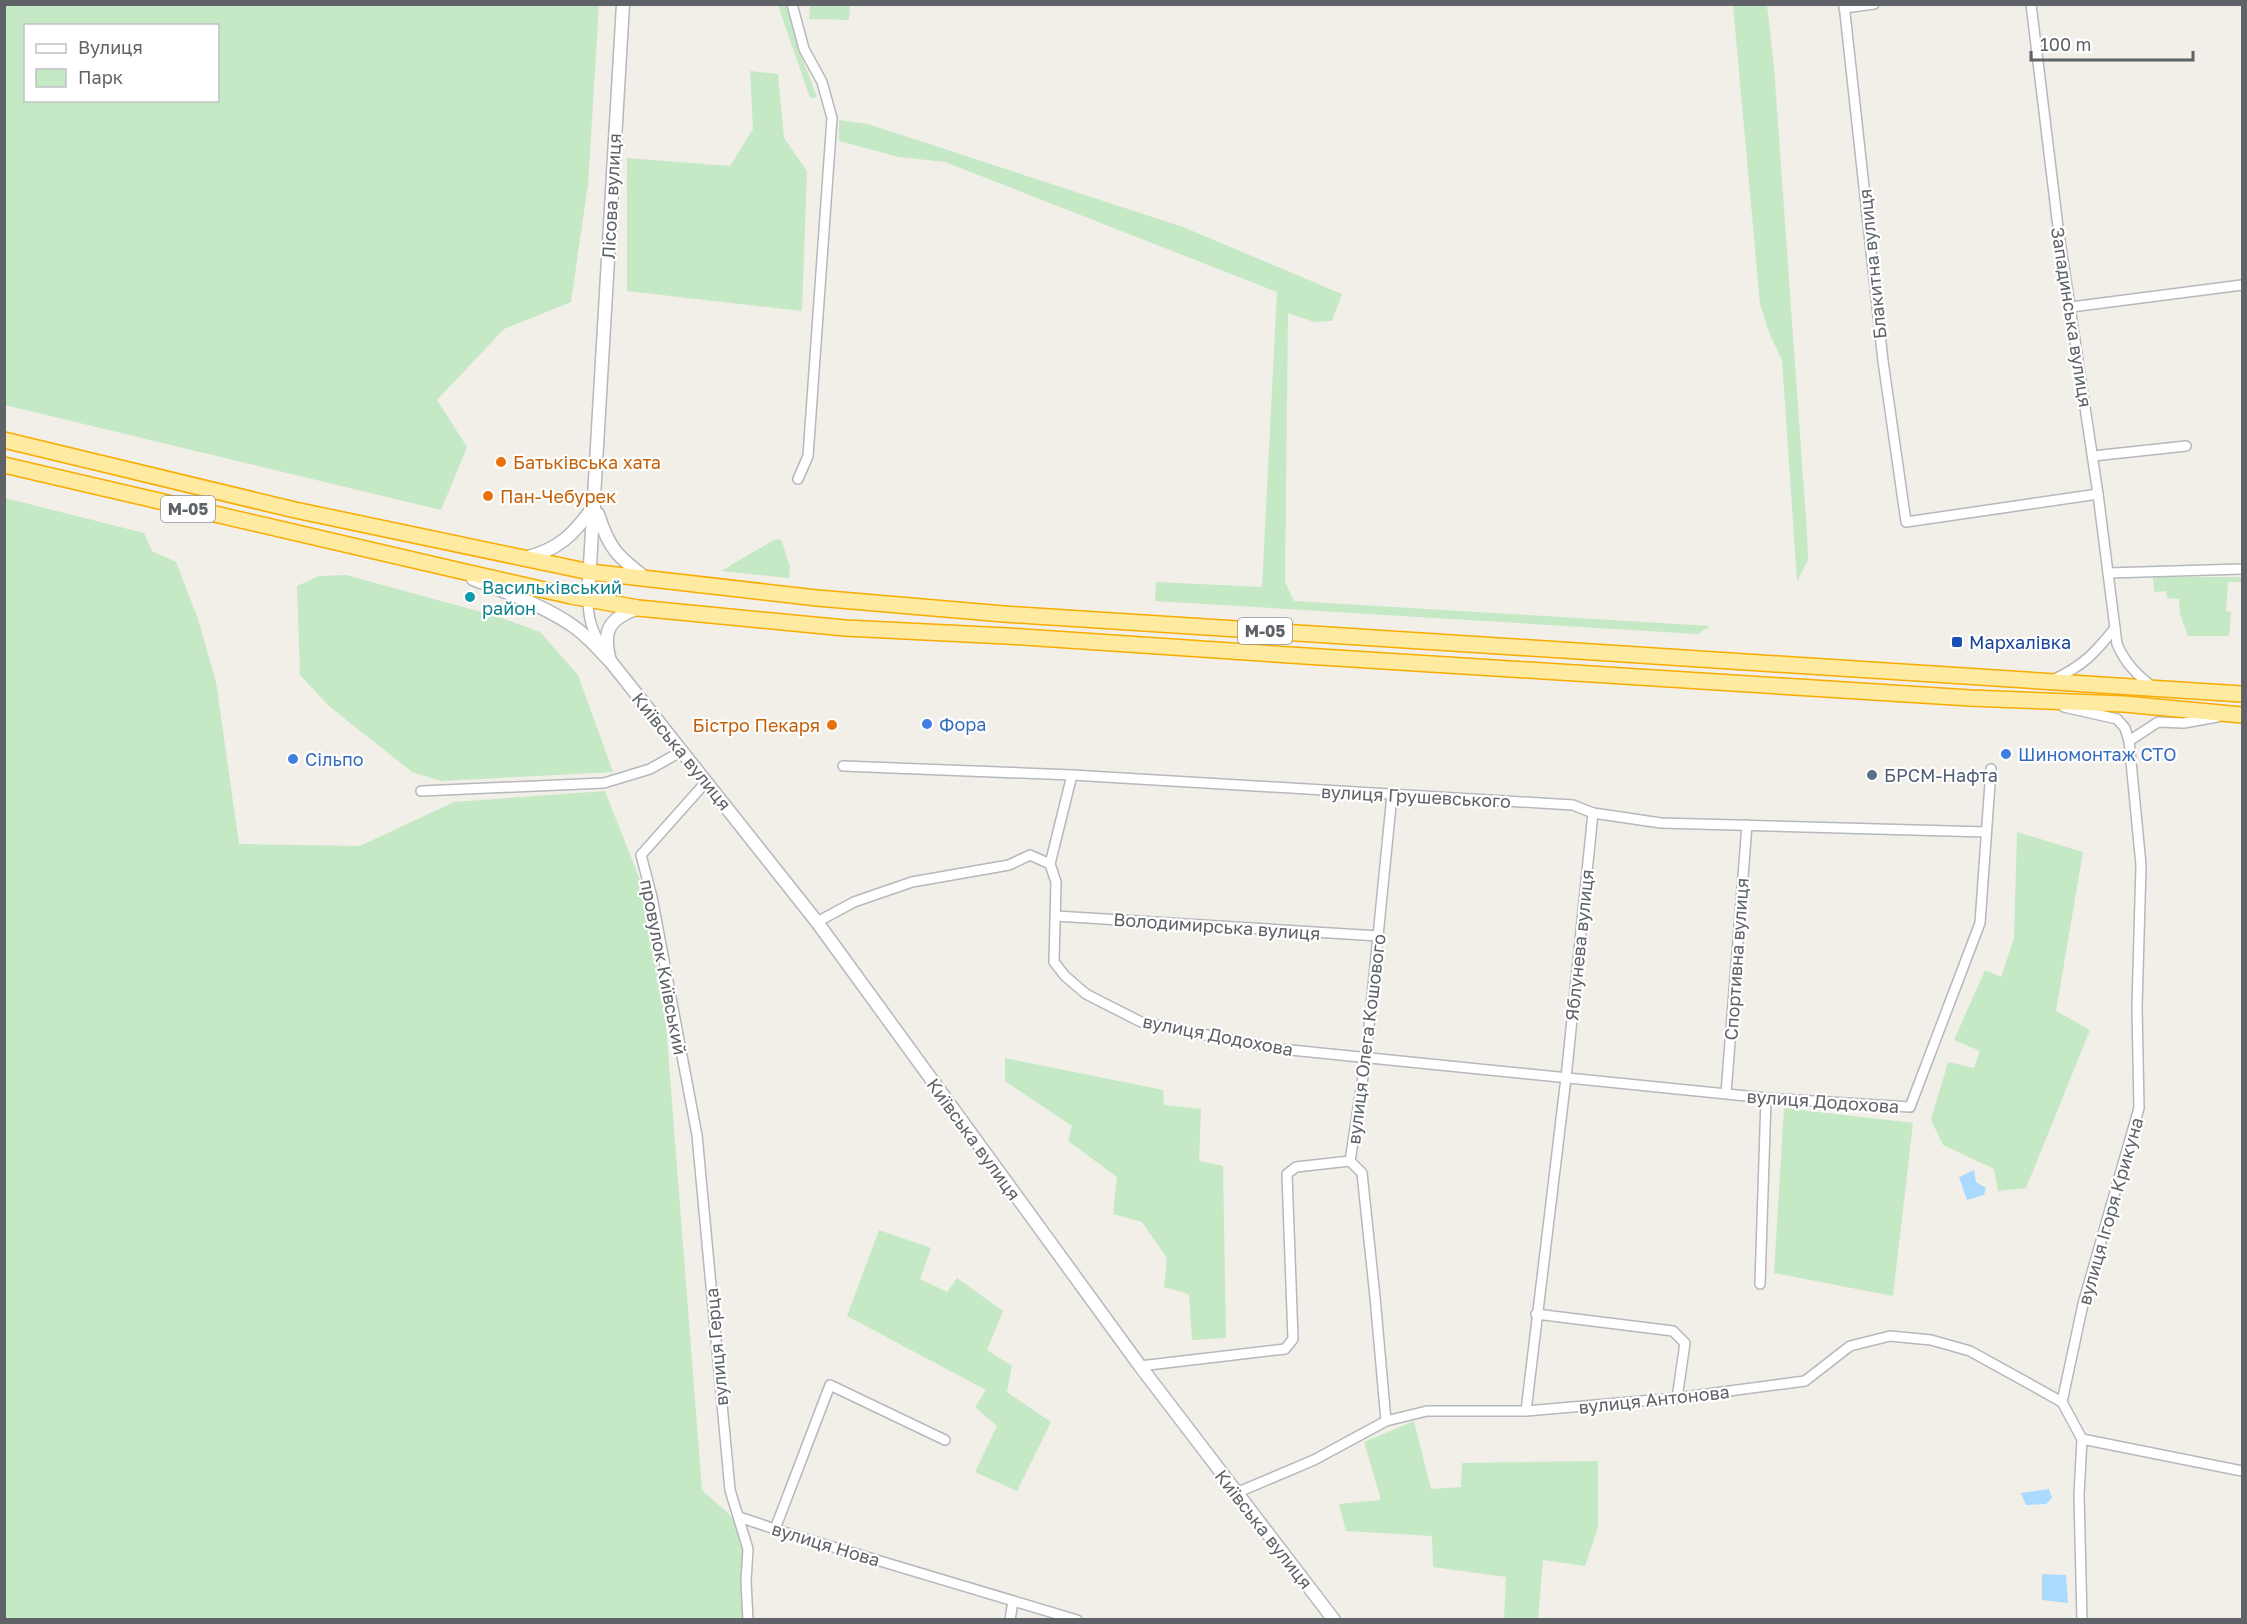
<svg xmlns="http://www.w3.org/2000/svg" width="2247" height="1624" viewBox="0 0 2247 1624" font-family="'Golos Text',sans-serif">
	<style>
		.green { fill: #c5e8c5; fill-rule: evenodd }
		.water { fill: #aadaff }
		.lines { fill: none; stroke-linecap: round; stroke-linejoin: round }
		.minor-casing { stroke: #b5b8bc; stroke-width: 12 }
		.tertiary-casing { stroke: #b5b8bc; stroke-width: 15 }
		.trunk-casing { stroke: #f9ab00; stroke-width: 18 }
		.minor { stroke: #fff; stroke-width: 9 }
		.tertiary { stroke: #fff; stroke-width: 12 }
		.trunk { stroke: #feeaa1; stroke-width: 15 }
		.food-dot { fill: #e8710a; stroke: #fff; stroke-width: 2 }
		.culture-dot { fill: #0f9aa8; stroke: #fff; stroke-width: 2 }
		.transit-dot { fill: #1a4fb4; stroke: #fff; stroke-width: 2 }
		.shop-dot { fill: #3f7fe0; stroke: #fff; stroke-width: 2 }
		.service-dot { fill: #5c6f8a; stroke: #fff; stroke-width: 2 }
		.labels { text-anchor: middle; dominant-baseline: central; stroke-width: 4.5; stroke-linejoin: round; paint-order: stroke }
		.shield { fill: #fff; stroke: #8f9295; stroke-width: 1.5 }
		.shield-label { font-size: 16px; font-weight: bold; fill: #5f6368 }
		.street-label { font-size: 18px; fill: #5f6368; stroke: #fff }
		.food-label { font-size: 18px; fill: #c56008; stroke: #fff; text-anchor: start }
		.culture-label { font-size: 18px; fill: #0d838f; stroke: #fff; text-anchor: start }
		.transit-label { font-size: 18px; fill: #164399; stroke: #fff; text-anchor: start }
		.shop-label { font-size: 18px; fill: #366cbe; stroke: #fff; text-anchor: start }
		.service-label { font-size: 18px; fill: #4e5e75; stroke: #fff; text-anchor: start }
	</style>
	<rect width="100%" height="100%" fill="#f1efe8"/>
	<g class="green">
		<path d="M5 4 599 5 588 184 571 302 504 329 437 400 467 447 441 510 5 405ZM26 26H218V100H26Z"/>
		<polygon points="778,5 786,5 801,55 817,97 810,98"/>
		<polygon points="810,5 850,5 849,20 809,19"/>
		<polygon points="1733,5 1767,5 1774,67 1807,534 1808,560 1797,581 1782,360 1770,335 1760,304"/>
		<polygon points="750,71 778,74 784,138 807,171 802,311 627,291 627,158 730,166 753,129"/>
		<polygon points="839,120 868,124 1183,227 1342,294 1332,321 1314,322 1288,313 1285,582 1294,601 1710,626 1698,634 1155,601 1156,582 1262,587 1277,292 945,162 899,157 839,141"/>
		<polygon points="5,498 144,533 152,551 176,562 198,619 216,682 239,844 360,846 454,802 605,791 640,880 664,999 702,1490 733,1518 748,1549 746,1619 5,1620"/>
		<polygon points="779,539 782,542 790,567 789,578 721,571 774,540"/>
		<polygon points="346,575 496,616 540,632 578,675 613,772 441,781 412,772 330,707 300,675 297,586 319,576"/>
		<polygon points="2153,577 2242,577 2242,582 2228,582 2226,611 2231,612 2229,636 2188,636 2180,614 2179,599 2167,598 2166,591 2154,592"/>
		<polygon points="2017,832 2083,852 2056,1011 2090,1030 2026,1188 1998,1191 1994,1169 1943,1145 1931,1120 1948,1062 1974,1068 1980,1051 1954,1040 1985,970 2001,977 2014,938"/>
		<polygon points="1005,1058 1163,1090 1164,1105 1201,1109 1199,1161 1223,1166 1226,1338 1192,1340 1189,1294 1164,1287 1167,1258 1142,1222 1113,1214 1117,1177 1068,1141 1072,1126 1005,1081"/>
		<polygon points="1784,1108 1913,1123 1893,1296 1774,1273"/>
		<polygon points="879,1230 931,1248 920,1279 947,1292 957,1278 1003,1311 987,1350 1012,1366 1007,1392 1051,1422 1017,1491 975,1472 997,1426 975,1407 986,1390 847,1316"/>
		<polygon points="1414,1421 1431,1489 1461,1487 1462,1463 1598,1461 1598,1527 1585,1566 1543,1560 1538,1619 1504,1619 1506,1577 1433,1567 1432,1536 1346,1531 1339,1504 1381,1500 1364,1442"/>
	</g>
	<g class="water">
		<polygon points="1974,1170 1976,1182 1986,1188 1984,1195 1967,1200 1959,1177"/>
		<polygon points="2049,1489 2052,1498 2046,1504 2026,1505 2021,1493"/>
		<polygon points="2042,1574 2066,1575 2068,1603 2042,1600"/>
	</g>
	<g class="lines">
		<g class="minor-casing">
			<g id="minor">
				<polyline points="792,4 804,49 822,82 832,118 808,456 798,479"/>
				<polyline points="1844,4 1883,361 1906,522 2098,494"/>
				<path d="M2031 4 2058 227 2098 494 2117 644C2125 663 2137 675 2153 687"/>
				<polyline points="1844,8 1874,4"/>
				<polyline points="2071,307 2242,285"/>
				<polyline points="2093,456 2186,446"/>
				<polyline points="2108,573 2242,569"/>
				<path d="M588 599C588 618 592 631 602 647"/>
				<path d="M2053 680C2084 665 2094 654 2115 628"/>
				<polyline points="2064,707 2117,719 2125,728 2129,741 2141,865 2137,1007 2139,1108 2083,1304 2062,1402 2082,1439 2242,1471"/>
				<polyline points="2129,741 2158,722 2184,723 2217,717"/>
				<polyline points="843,766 1072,775 1573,805 1593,813 1661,823 1986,832"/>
				<polyline points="706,782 641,855 652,897 697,1135 730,1490 748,1549 746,1581 748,1620"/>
				<polyline points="421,791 604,783 650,769 682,751"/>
				<polyline points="1050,864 1072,775"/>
				<polyline points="1056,916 1379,936"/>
				<polyline points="817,922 854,902 912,882 1009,865 1030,855 1050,864 1056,882 1054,962 1065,976 1086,994 1141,1022 1271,1048 1766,1098 1910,1107 1980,923 1991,769"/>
				<polyline points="1726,1093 1747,825"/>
				<polyline points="1760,1284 1766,1098"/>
				<polyline points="1536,1314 1673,1331 1685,1343 1677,1398"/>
				<polyline points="1140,1366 1285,1349 1293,1339 1287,1174 1296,1167 1350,1161"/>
				<polyline points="1526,1411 1566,1078 1593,813"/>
				<polyline points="1386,1421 1375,1297 1362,1173 1350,1161 1366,1057 1392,795"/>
				<polyline points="2082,1439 2079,1495 2082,1620"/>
				<polyline points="1236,1493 1314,1460 1386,1421 1427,1411 1526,1411 1677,1398 1805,1381 1850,1346 1890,1336 1931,1340 1970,1351 2062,1402"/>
				<polyline points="739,1517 793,1535 1077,1620"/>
				<polyline points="775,1529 830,1385 945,1440"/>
				<polyline points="1010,1620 1013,1601"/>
			</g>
		</g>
		<g class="tertiary-casing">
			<g id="tertiary">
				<path d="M598 514C609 549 618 557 647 579"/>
				<path d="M524 558C559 550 574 534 594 506"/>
				<path d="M473 579C505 592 540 604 570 624 586 634 598 649 611 662L817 922 1140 1366 1334 1620"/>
				<polyline points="588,599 623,4"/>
				<path d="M610 661C602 631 608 619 638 608"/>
			</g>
		</g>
		<g class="trunk-casing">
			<g id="trunk">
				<polyline points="4,440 295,510 590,572 817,598 1004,614 2242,694"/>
				<polyline points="4,465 448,568 571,596 638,608 845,628 1007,636 1305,656 1970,698 2124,704 2242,715"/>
			</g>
		</g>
		<use href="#minor" class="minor"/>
		<use href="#tertiary" class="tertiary"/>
		<use href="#trunk" class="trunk"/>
	</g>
	<g class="food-dot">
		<circle cx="501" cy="462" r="6"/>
		<circle cx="488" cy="496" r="6"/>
		<circle cx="832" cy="725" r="6"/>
	</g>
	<circle class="culture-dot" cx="470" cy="597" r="6"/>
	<rect class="transit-dot" x="1951" y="636" width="12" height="12" rx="3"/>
	<g class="shop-dot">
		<circle cx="927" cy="724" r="6"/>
		<circle cx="2006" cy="754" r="6"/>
		<circle cx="293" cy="759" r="6"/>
	</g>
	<circle class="service-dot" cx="1872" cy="775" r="6"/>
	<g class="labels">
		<g class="shield">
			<rect x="161" y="496" width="54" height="26" rx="4.5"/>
			<rect x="1238" y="618" width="54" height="26" rx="4.5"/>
		</g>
		<g class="shield-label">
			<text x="188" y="509">М-05</text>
			<text x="1265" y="631">М-05</text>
		</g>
		<g class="street-label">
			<text transform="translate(611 196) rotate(-87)">Лісова вулиця</text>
			<text transform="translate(1872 264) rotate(-96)">Блакитна вулиця</text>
			<text transform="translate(2072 317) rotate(81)">Западинська вулиця</text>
			<text transform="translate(682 751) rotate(51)">Київська вулиця</text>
			<text transform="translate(1416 796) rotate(3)">вулиця Грушевського</text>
			<text transform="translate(1217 926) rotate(4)">Володимирська вулиця</text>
			<text transform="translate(1579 945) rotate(-84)">Яблунева вулиця</text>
			<text transform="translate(1736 959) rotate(-86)">Спортивна вулиця</text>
			<text transform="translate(664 967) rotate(79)">провулок Київський</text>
			<text transform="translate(1218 1035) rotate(11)">вулиця Додохова</text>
			<text transform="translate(1366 1039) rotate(-83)">вулиця Олега Кошового</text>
			<text transform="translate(1823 1101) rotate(4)">вулиця Додохова</text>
			<text transform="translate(974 1139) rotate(54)">Київська вулиця</text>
			<text transform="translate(2110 1211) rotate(-74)">вулиця Ігоря Крикуна</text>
			<text transform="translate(716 1347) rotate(-95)">вулиця Герца</text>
			<text transform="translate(1654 1399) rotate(-6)">вулиця Антонова</text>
			<text transform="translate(1264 1529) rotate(52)">Київська вулиця</text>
			<text transform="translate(826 1544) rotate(17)">вулиця Нова</text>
		</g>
		<g class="food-label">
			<text x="513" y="462">Батьківська хата</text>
			<text x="500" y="496">Пан-Чебурек</text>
			<text x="820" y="725" text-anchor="end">Бістро Пекаря</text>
		</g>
		<g class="culture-label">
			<text x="482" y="587">Васильківський<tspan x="482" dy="21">район</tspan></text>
		</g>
		<g class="transit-label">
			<text x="1969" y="642">Мархалівка</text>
		</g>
		<g class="shop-label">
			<text x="939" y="724">Фора</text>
			<text x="2018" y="754">Шиномонтаж СТО</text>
			<text x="305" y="759">Сільпо</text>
		</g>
		<g class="service-label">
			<text x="1884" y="775">БРСМ-Нафта</text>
		</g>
	</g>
	<rect width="2247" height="1624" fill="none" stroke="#5f6368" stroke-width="12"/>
	<rect x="24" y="24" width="195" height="78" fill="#ffffff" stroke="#bfc1c3" stroke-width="1.5"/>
	<rect x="36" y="44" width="30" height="9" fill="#ffffff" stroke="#bfc1c3" stroke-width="1.5"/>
	<text x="78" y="54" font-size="18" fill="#5f6368">Вулиця</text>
	<rect x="36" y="69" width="30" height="18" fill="#c5e8c5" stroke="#bfc1c3" stroke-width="1.5"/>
	<text x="78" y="84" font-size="18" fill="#5f6368">Парк</text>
	<path d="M2031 51v9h162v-9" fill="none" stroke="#5f6368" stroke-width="3"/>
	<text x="2040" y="51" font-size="18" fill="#5f6368" stroke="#ffffff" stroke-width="4.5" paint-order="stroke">100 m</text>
</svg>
